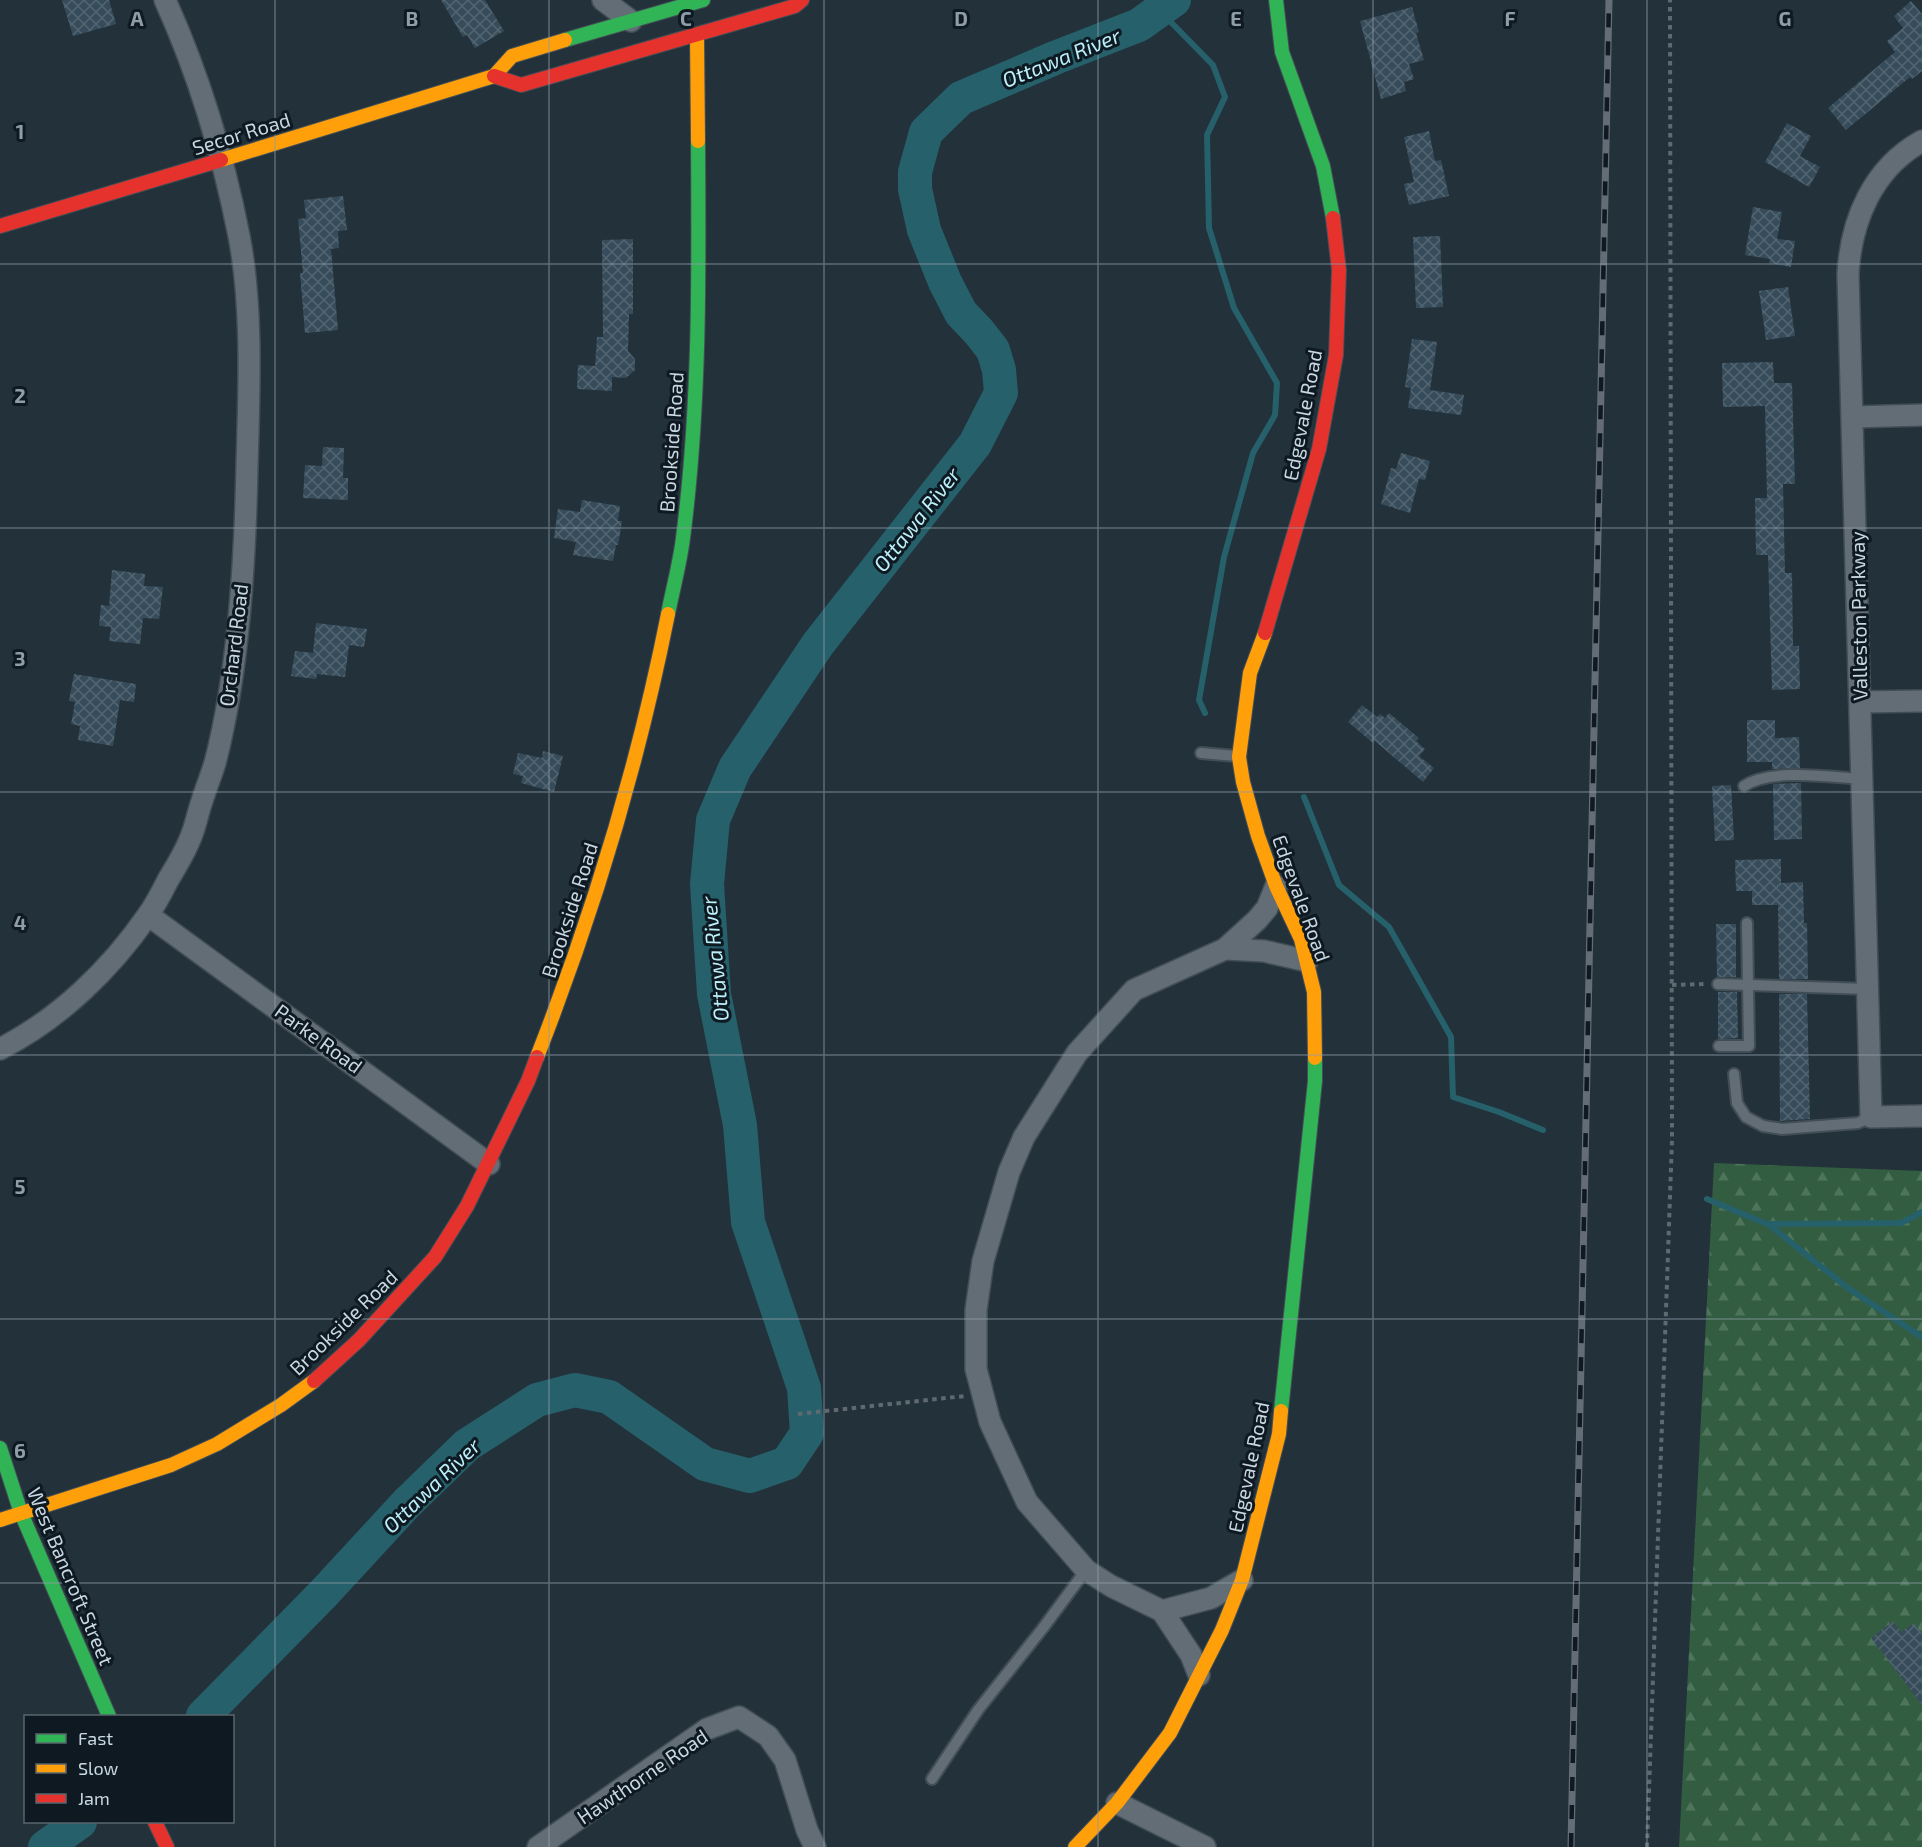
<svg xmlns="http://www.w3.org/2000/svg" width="1922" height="1847" viewBox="0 0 1922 1847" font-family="'Exo 2',sans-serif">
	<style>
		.forest { fill: url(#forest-firs) }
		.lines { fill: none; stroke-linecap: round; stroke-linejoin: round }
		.stream { stroke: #26606a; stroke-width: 6 }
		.river { stroke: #26606a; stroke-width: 34 }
		.building { fill: url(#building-cross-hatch) }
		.lane-casing { stroke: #424e56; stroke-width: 14 }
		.street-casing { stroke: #424e56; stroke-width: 24 }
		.fast-casing { stroke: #424e56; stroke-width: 16 }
		.slow-casing { stroke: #424e56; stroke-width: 16 }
		.jam-casing { stroke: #424e56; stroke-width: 16 }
		.path { stroke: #5f6970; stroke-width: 4; stroke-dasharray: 4.5 4.5; stroke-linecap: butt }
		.lane { stroke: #636d75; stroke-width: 10 }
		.street { stroke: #636d75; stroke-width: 21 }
		.fast { stroke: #30b455; stroke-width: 14 }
		.slow { stroke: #ff9f0a; stroke-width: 14 }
		.jam { stroke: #e5322d; stroke-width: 14 }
		.rail-casing { stroke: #646d75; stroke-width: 7 }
		.rail { stroke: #0e1921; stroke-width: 4.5; stroke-dasharray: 14; stroke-linecap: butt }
		.grid { fill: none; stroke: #8e9da7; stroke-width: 1.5; stroke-opacity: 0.55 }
		.labels { text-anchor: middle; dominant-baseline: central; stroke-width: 6; stroke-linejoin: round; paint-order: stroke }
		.street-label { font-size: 20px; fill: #c8d7e2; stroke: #0e1921 }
		.water-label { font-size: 21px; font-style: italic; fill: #bbeff9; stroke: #0e1921 }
		.grid-label { font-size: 20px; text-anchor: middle; font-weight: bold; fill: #8e9da7; stroke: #0e1921; stroke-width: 6; stroke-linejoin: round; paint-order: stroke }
	</style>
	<defs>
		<pattern id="forest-firs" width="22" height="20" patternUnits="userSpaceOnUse" patternTransform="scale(1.5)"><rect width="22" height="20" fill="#325d41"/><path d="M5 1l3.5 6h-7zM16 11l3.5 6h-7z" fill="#4e745c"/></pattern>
		<pattern id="building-cross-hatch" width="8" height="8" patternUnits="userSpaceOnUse" patternTransform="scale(1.5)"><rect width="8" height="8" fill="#374c5a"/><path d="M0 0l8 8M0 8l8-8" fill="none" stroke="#526571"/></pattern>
	</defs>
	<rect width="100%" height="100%" fill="#23313a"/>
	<polygon class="forest" points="1714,1163 1922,1171 1922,1847 1679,1847"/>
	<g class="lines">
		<g class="stream">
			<polyline points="1160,11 1213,65 1225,97 1207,135 1209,228 1234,308 1277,383 1275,415 1253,453 1224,557 1199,700 1205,713"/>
			<polyline points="1304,797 1339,885 1389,927 1451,1037 1453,1097 1499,1112 1543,1130"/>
			<polyline points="1707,1199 1767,1224 1901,1223 1922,1212"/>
			<polyline points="1768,1224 1849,1289 1922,1337"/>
		</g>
		<g class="river">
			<polyline points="203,1716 324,1593 407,1503 467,1445 537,1400 575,1390 609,1397 705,1464 750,1476 787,1463 807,1433 804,1388 748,1222 740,1125 714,994 707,884 713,820 735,768 818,644 975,444 1001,393 999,370 993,350 979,332 961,313 945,282 924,230 915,189 915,172 926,132 961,98 1057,57 1139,25 1174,0"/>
			<polyline points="45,1847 80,1822"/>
		</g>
	</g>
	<g class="building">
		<polygon points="62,0 109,0 116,24 73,36"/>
		<polygon points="441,0 485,0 504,31 475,48 467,35 463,37"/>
		<polygon points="1911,1 1922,14 1922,71 1912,79 1910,77 1846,130 1828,108 1895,52 1887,41 1903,28 1894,16"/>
		<polygon points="1412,7 1419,32 1416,33 1424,60 1409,64 1414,79 1404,82 1406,91 1381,99 1360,21"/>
		<polygon points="1787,123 1811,136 1800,156 1820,167 1809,187 1765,162"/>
		<polygon points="1429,131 1435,161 1441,160 1449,196 1409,205 1404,184 1414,182 1404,137"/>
		<polygon points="343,196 347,230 338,231 339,248 331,249 338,330 305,333 300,273 303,273 298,219 306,218 304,200"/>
		<polygon points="1753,207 1782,212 1777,239 1795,241 1791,267 1769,263 1770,259 1745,255"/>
		<polygon points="1440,236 1443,307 1416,308 1413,237"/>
		<polygon points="633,239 633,314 629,314 628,351 635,359 635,370 626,378 612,377 612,391 577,389 578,365 595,366 597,337 603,337 602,240"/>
		<polygon points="1788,287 1795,336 1766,340 1759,291"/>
		<polygon points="1412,339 1437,342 1430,390 1464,395 1461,415 1408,408 1411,388 1405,387"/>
		<polygon points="1773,362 1774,383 1792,383 1795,484 1783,484 1785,573 1792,573 1793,646 1799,646 1800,689 1772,690 1768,555 1756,555 1755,498 1767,498 1765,406 1723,407 1722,363"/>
		<polygon points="323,447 344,448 343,478 348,478 348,500 303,498 305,465 322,466"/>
		<polygon points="1401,453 1430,461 1425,480 1419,479 1410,513 1381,504 1391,468 1396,469"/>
		<polygon points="582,500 620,506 618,521 622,521 618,545 616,545 613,561 573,555 576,542 554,538 558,509 580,512"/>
		<polygon points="112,570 145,574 144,586 163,587 159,619 143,618 140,644 109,641 111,627 99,626 101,605 109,606"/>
		<polygon points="316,623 367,629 364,647 349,645 345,677 317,674 316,679 291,676 295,651 313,653"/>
		<polygon points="74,674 136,684 134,702 120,700 113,746 78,740 80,726 71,724 75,702 69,701"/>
		<polygon points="1362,705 1377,717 1380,714 1385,718 1389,713 1419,738 1416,741 1425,749 1419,756 1434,768 1423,782 1375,741 1373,743 1348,722"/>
		<polygon points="1747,720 1775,720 1775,738 1799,737 1800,768 1772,769 1772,762 1747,762"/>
		<polygon points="543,751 563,756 554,792 521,783 523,776 513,774 518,753 542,758"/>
		<polygon points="1801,783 1802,839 1774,840 1773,784"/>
		<polygon points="1731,785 1734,840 1715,841 1712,786"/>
		<polygon points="1781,859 1781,883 1803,882 1804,923 1807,923 1808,979 1779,979 1778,905 1752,905 1752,891 1736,891 1735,860"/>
		<polygon points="1716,924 1736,924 1736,977 1717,977"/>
		<polygon points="1718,992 1737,992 1738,1038 1718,1039"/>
		<polygon points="1779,994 1807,994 1810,1119 1780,1121"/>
		<polygon points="1893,1621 1901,1632 1914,1623 1922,1634 1922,1705 1871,1638"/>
	</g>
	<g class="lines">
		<g class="lane-casing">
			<g id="lane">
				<polyline points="1201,753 1236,756"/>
				<path d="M1744 786C1771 768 1830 777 1862 779"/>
				<polyline points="1718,984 1868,989"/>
				<polyline points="1719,1046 1749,1046 1747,923"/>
				<polyline points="1734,1074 1737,1103 1746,1117 1763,1126 1782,1129 1858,1123 1871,1117"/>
				<polyline points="932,1779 978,1710 1043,1628 1086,1570"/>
			</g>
		</g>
		<g class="street-casing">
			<g id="street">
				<polyline points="603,0 631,21"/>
				<path d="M1922 141C1873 168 1851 220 1848 274L1871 1117 1922 1116"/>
				<polyline points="1853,417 1922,415"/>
				<polyline points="1860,702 1922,701"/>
				<polyline points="148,915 489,1164"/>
				<polyline points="1225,949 1264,951 1307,961"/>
				<path d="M0 1049C59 1019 110 970 148 915 156 904 162 892 168 880 177 865 186 851 192 834 196 824 198 812 202 801 206 788 211 776 215 763 239 670 245 562 247 466 249 393 253 307 239 236 223 155 199 75 165 0"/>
				<polyline points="1162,1611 1211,1598 1242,1580"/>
				<polyline points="1199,1675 1191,1655 1162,1611 1111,1586 1086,1570 1027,1502 990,1422 976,1369 976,1310 983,1261 1009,1172 1024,1137 1077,1053 1134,990 1225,949 1257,920 1267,908 1276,886"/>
				<polyline points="1117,1803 1205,1847"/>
				<polyline points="538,1847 707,1729 739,1717 768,1736 785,1760 807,1830 815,1847"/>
			</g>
		</g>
		<g class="fast-casing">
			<g id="fast">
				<polyline points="1276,0 1282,52 1323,166 1333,218"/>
				<polyline points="565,40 703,0"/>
				<path d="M668 614C673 588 680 563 683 538 700 406 699 273 698 141"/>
				<polyline points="1281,1411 1315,1081 1315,1058"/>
				<polyline points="0,1448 21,1513 109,1716"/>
			</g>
		</g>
		<g class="slow-casing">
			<g id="slow">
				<polyline points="697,36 698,141"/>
				<polyline points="221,160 494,76 512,56 565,40"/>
				<polyline points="1265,633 1250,673 1239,757 1243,782 1258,836 1276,886 1301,939 1314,992 1315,1058"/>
				<path d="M537 1057C593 914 638 765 668 614"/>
				<polyline points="0,1520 171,1465 217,1444 281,1405 314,1381"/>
				<polyline points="1075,1847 1117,1803 1170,1733 1222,1630 1242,1580 1279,1434 1281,1411"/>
			</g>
		</g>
		<g class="jam-casing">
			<g id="jam">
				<polyline points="494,76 521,85 795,6 802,0"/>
				<polyline points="0,226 221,160"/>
				<polyline points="1265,633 1319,449 1336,355 1339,270 1333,218"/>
				<polyline points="314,1381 359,1340 435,1257 467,1206 528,1081 537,1057"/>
				<polyline points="155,1822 167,1847"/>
			</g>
		</g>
		<g class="path">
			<polyline points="1672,985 1704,984"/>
			<polyline points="798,1414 965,1396"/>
			<polyline points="1647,1847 1672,1140 1670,0"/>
		</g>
		<use href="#lane" class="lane"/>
		<use href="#street" class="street"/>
		<use href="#fast" class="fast"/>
		<use href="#slow" class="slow"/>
		<use href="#jam" class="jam"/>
		<g class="rail-casing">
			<polyline id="rail" points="1571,1847 1609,0"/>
		</g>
		<use href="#rail" class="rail"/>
	</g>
	<path class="grid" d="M275 0V1847M549 0V1847M824 0V1847M1098 0V1847M1373 0V1847M1647 0V1847M0 264H1922M0 528H1922M0 792H1922M0 1055H1922M0 1319H1922M0 1583H1922"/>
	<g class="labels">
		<g class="street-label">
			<text transform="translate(241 133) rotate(-17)">Secor Road</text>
			<text transform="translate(1302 415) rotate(-79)">Edgevale Road</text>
			<text transform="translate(671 442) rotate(-86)">Brookside Road</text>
			<text transform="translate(1858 616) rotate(-91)">Valleston Parkway</text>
			<text transform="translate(233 645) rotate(-83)">Orchard Road</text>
			<text transform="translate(1302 898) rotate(70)">Edgevale Road</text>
			<text transform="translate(569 910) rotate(-72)">Brookside Road</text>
			<text transform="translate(319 1038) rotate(36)">Parke Road</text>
			<text transform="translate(343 1322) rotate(-44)">Brookside Road</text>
			<text transform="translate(1248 1467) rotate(-78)">Edgevale Road</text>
			<text transform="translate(71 1576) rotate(67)">West Bancroft Street</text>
			<text transform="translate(642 1776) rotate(-34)">Hawthorne Road</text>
		</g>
		<g class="water-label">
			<text transform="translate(1061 57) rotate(-22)">Ottawa River</text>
			<text transform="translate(916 519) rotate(-52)">Ottawa River</text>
			<text transform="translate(714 959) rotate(-96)">Ottawa River</text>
			<text transform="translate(431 1485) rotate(-44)">Ottawa River</text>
		</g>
	</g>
	<g class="grid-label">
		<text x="137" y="26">A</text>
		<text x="412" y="26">B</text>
		<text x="686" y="26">C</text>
		<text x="961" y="26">D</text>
		<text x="1236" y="26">E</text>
		<text x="1510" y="26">F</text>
		<text x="1785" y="26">G</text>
		<text x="20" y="139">1</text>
		<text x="20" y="403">2</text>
		<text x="20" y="666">3</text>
		<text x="20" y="930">4</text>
		<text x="20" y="1194">5</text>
		<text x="20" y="1458">6</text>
	</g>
	<rect x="24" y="1715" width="210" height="108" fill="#0e1921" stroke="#58656e" stroke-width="1.5"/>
	<rect x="36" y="1734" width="30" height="9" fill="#30b455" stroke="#58656e" stroke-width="1.5"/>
	<text x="78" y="1745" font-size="18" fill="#c8d7e2">Fast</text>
	<rect x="36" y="1764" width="30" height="9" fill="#ff9f0a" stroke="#58656e" stroke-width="1.5"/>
	<text x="78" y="1775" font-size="18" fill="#c8d7e2">Slow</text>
	<rect x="36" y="1794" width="30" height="9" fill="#e5322d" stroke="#58656e" stroke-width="1.5"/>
	<text x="78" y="1805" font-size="18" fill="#c8d7e2">Jam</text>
</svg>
